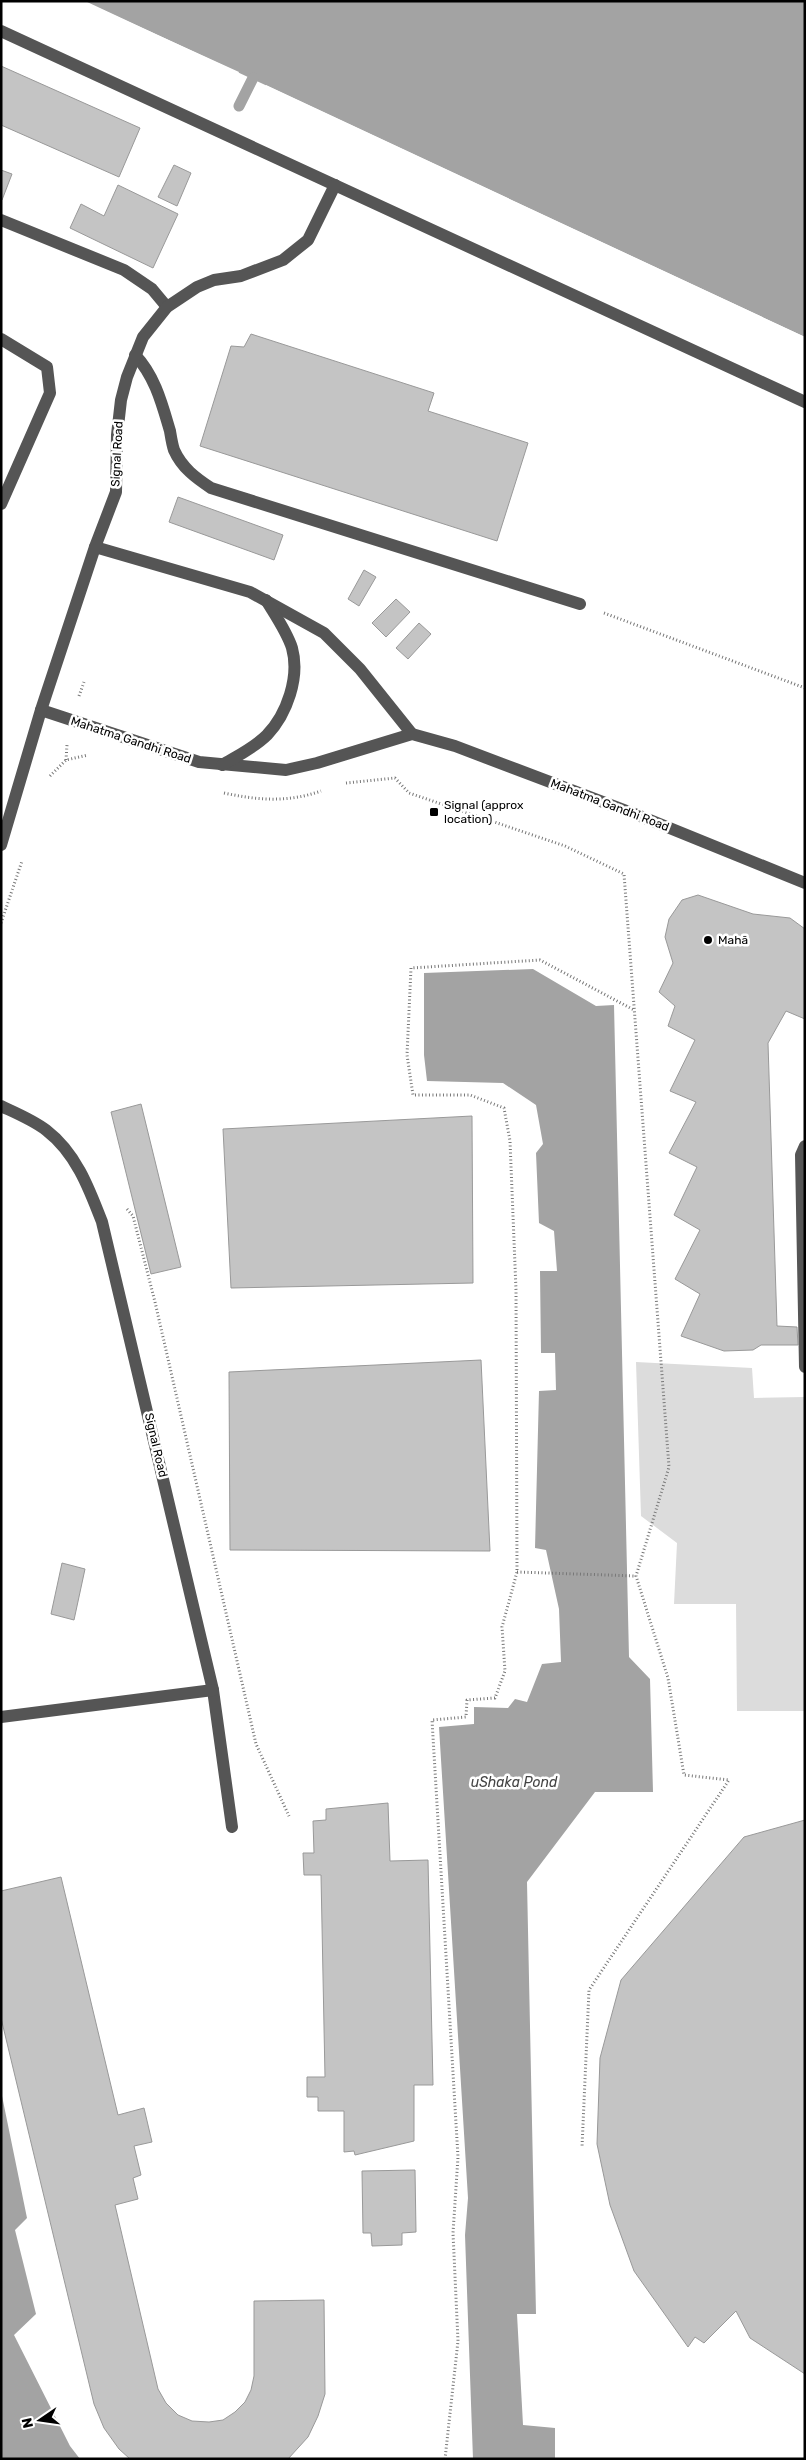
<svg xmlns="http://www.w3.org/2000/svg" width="806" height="2460" viewBox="0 0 806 2460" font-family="Rubik,sans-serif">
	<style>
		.green { fill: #dcdcdc }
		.water { fill: #a3a3a3 }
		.pier { fill: #fff }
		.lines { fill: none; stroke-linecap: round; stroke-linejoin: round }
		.stream { stroke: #a3a3a3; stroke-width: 11 }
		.building { fill: #c4c4c4; stroke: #999 }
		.path { stroke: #777; stroke-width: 3; stroke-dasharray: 1 2.5; stroke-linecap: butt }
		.minor { stroke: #555; stroke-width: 12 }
		.poi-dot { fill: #000; stroke: #fff; stroke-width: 2 }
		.labels { text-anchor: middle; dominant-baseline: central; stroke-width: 5; stroke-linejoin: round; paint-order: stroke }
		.street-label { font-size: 12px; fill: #000; stroke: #fff }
		.poi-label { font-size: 12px; fill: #000; stroke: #fff; text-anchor: start }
		.water-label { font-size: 14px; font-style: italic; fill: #444; stroke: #fff }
	</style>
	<rect width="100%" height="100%" fill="#fff"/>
	<polygon class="green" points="636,1362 752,1368 754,1398 805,1397 805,1711 737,1711 736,1604 674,1604 677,1543 641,1516"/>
	<g class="water">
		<polygon points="85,1 805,1 805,337"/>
		<polygon points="533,969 596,1006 614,1005 629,1657 650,1679 653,1792 595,1792 527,1882 536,2314 517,2314 523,2425 555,2428 555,2459 473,2459 465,2235 468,2198 439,1727 474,1724 474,1707 508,1708 515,1699 527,1702 542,1664 561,1662 559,1609 546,1550 535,1548 539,1391 556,1390 555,1353 541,1353 540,1271 557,1271 554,1231 539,1223 536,1153 543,1144 536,1105 503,1083 427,1081 424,1055 424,973"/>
		<polygon points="1,2091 27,2218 15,2230 36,2314 14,2335 70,2446 80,2459 1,2459"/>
	</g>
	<g class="pier">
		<polygon points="83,1 239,72 238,74 84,4"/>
		<polygon points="266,85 805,337 805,339 265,87"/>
	</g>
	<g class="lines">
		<polyline class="stream" points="239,106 253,78"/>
	</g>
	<g class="building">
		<polygon points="1,66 140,128 119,177 1,125"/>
		<polygon points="174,165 191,173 177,206 158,197"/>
		<polygon points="1,170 12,174 2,200 1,200"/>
		<polygon points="118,185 178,214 153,268 70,228 81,204 104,216"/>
		<polygon points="251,334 434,393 428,411 528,443 497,541 200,446 231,346 244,347"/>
		<polygon points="178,497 283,535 274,560 169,522"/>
		<polygon points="364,570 376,577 359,606 348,599"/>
		<polygon points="396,599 410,612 386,637 372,623"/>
		<polygon points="419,623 431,634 408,659 396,648"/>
		<polygon points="698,895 753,914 790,918 805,929 805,1019 786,1011 768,1043 777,1326 797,1327 798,1345 761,1345 753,1350 724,1351 681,1336 700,1294 675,1279 700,1230 674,1215 697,1167 669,1153 696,1102 670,1091 695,1040 668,1026 675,1006 659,992 673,963 665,937 669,919 682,900"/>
		<polygon points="141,1104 181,1267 151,1274 111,1112"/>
		<polygon points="472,1116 473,1283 231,1288 223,1129"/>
		<polygon points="481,1360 490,1551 230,1550 229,1372"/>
		<polygon points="62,1563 85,1569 74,1620 51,1614"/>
		<polygon points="388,1803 390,1861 428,1860 433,2085 414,2085 414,2141 355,2155 354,2151 344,2152 344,2111 318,2111 318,2097 307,2097 307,2077 325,2077 321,1875 304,1875 303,1853 314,1853 313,1821 326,1820 326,1809"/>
		<polygon points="805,1820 805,2374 750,2338 736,2311 704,2343 695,2337 688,2347 634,2271 610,2205 597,2144 600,2058 621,1980 744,1837"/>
		<polygon points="61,1877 118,2115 144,2108 152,2142 134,2146 141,2175 133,2178 138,2199 115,2205 158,2389 166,2403 178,2415 192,2421 209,2422 223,2420 235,2412 245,2402 251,2390 254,2376 254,2301 324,2300 325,2394 318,2416 308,2437 288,2459 130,2459 119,2449 104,2428 94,2404 1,2018 1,1891"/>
		<polygon points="415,2170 416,2232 402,2233 402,2245 372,2246 371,2233 363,2233 362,2171"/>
	</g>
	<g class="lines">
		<g class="path">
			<polyline points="604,613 805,688"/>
			<polyline points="79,696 84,682"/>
			<polyline points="66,760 67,745"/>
			<polyline points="50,776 66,760 88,755"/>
			<polyline points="346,783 395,778 409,793 565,846 624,874 669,1467 636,1576 668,1678 684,1775 729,1780 589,1990 582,2147"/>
			<path d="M224 793C257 800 287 803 321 791"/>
			<polyline points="1,923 22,861"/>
			<polyline points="127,1209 133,1216 155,1302 256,1744 289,1816"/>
			<polyline points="517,1572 636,1576"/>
			<polyline points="445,2459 458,2341 453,2233 458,2157 432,1720 466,1717 467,1700 495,1698 505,1671 502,1627 517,1572 516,1290 510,1141 504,1108 470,1095 413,1095 407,1055 411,968 540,960 634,1010"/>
		</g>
		<g class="minor">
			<polyline points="1,31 805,402"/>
			<polyline points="1,220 124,270 152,289 167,307"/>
			<polyline points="1,339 47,367 50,393 1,504"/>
			<path d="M135 355C155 376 162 404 170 431 171 437 172 444 174 450 182 468 196 478 211 488L580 604"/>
			<polyline points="95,547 250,592 324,633 360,669 412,734"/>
			<polyline points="41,710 199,762 286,770 317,763 412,734 455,746 640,816 805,883"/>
			<path d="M222 765C237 756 254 748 267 735 287 714 300 677 292 648 287 632 275 615 266 600"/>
			<polyline points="1,845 41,710 95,547 116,492 117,435 121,400 127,377 143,337 167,307 197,287 214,280 241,276 283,260 308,240 335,185"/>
			<path d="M1 1106C16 1113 33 1120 46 1130 76 1153 89 1188 102 1222L213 1690 232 1827"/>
			<polyline points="805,1146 801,1155 805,1367"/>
			<polyline points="1,1717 213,1690"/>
		</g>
	</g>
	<g class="poi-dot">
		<rect x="429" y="807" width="10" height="10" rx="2.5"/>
		<circle cx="708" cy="940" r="5"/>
	</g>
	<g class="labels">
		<g class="street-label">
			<text transform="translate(117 454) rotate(-87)">Signal Road</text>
			<text transform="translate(131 740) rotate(18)">Mahatma Gandhi Road</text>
			<text transform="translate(610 805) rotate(21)">Mahatma Gandhi Road</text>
			<text transform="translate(156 1445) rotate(77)">Signal Road</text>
		</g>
		<g class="poi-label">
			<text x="444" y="805">Signal (approx<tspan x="444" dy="14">location)</tspan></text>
			<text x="718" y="940">Mahā</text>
		</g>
		<g class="water-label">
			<text x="514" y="1782">uShaka Pond</text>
		</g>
	</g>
	<rect width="806" height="2460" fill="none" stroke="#000000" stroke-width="5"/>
	<g transform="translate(40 2420) rotate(257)" stroke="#ffffff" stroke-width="4" paint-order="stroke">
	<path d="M0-4L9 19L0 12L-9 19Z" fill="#000000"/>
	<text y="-8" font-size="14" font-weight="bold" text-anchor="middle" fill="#000000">N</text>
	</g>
</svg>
